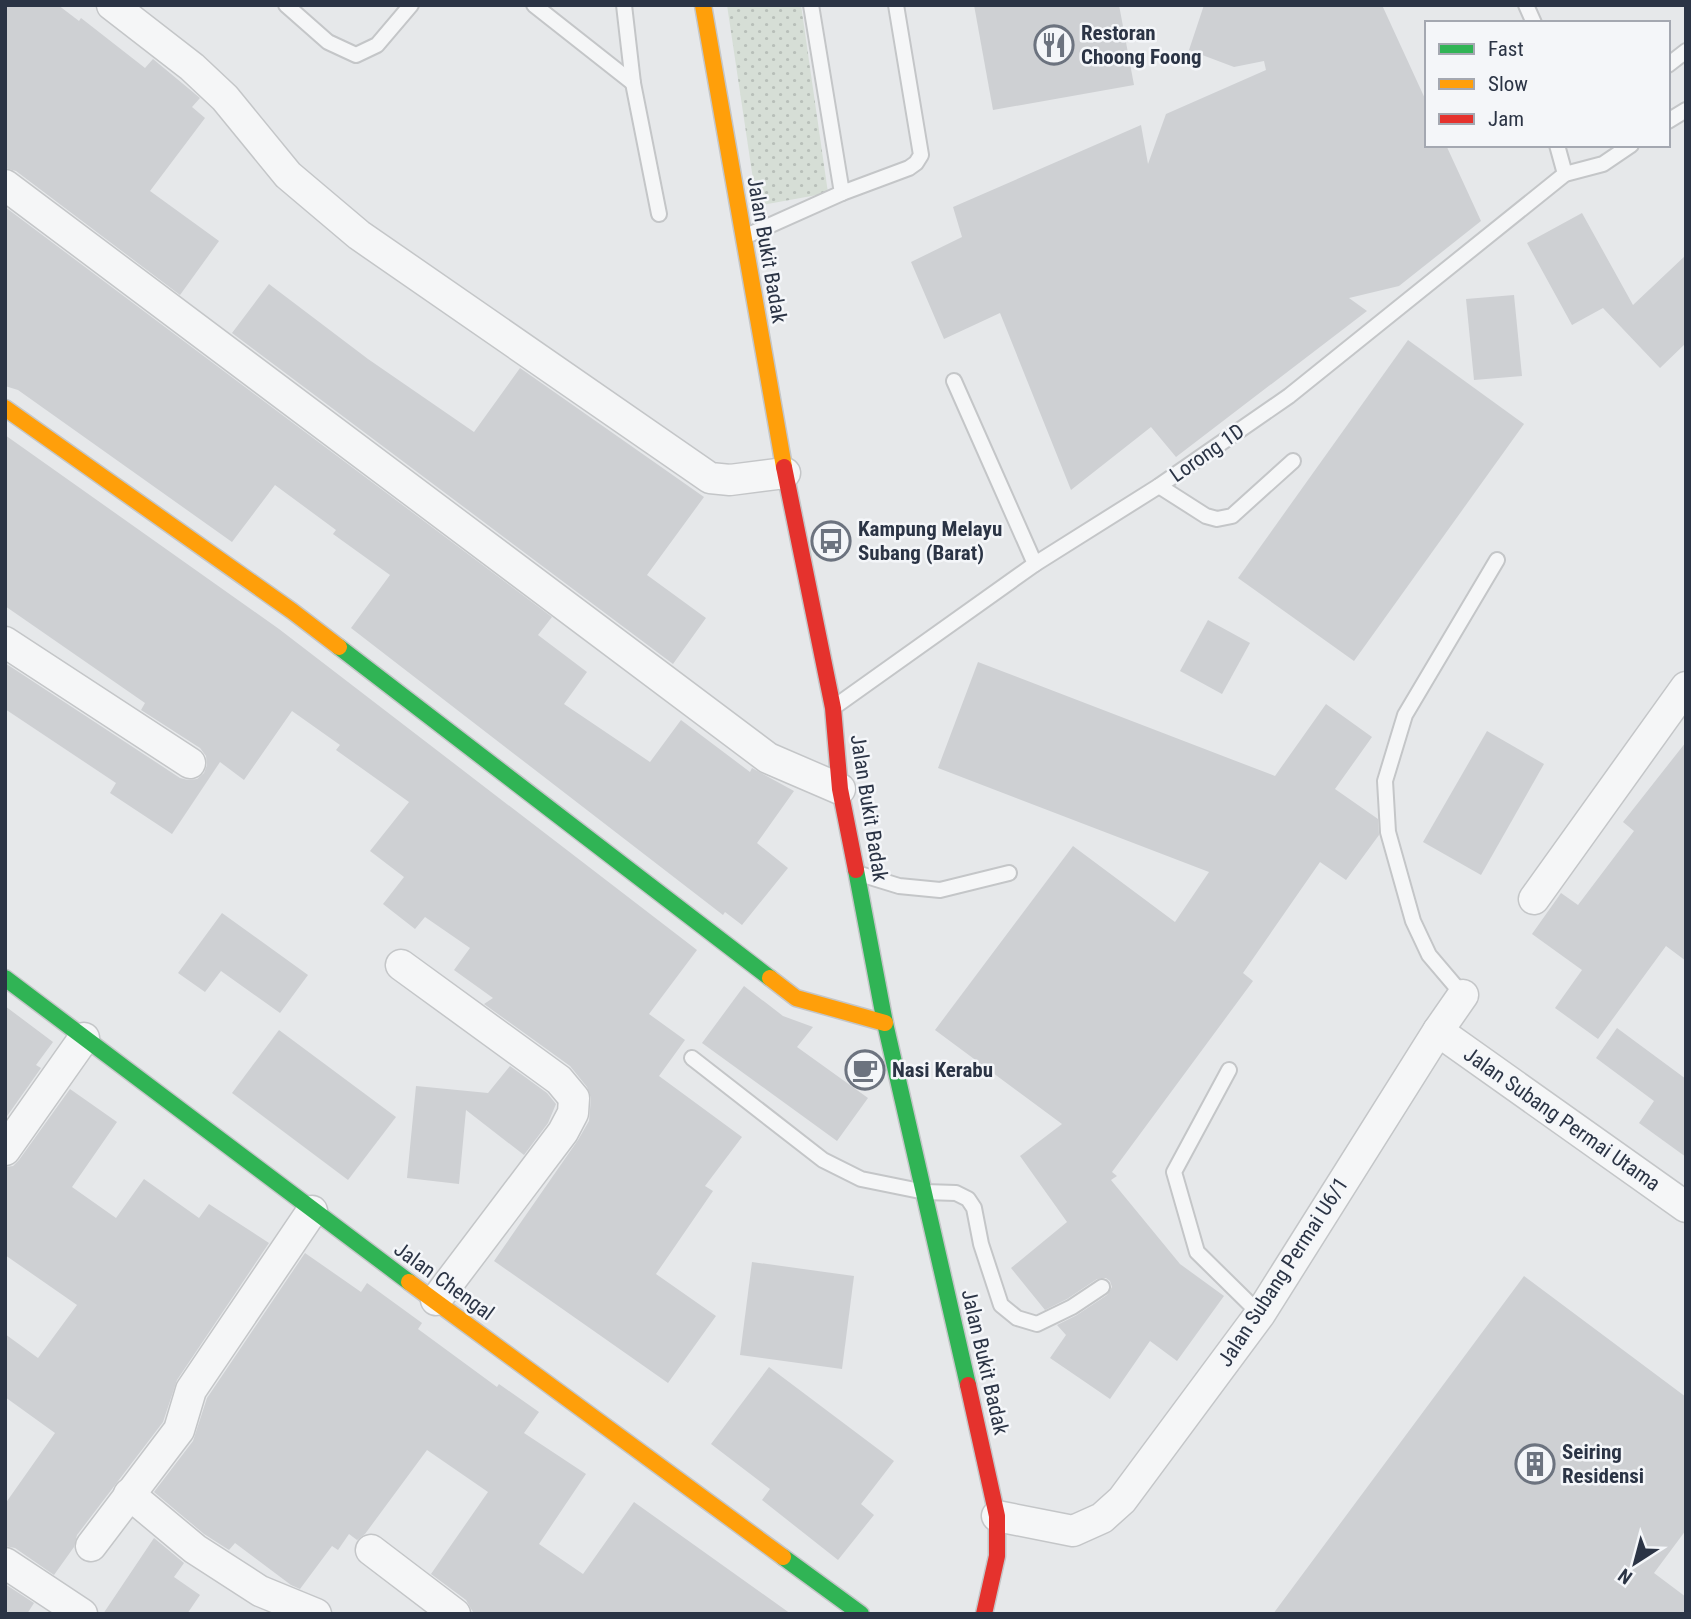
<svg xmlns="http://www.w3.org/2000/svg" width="1691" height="1619" viewBox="0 0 1691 1619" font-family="'Roboto Condensed',sans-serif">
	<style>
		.grass { fill: url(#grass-dots) }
		.building { fill: #ced0d3 }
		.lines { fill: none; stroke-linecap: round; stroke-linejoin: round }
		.lane-casing { stroke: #c4c6c8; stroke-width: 18 }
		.street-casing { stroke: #c4c6c8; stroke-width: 33 }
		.fast-casing { stroke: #c4c6c8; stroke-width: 19 }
		.slow-casing { stroke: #c4c6c8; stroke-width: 19 }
		.jam-casing { stroke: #c4c6c8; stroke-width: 19 }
		.lane { stroke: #f5f6f7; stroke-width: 14 }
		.street { stroke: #f5f6f7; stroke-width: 30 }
		.fast { stroke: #30b455; stroke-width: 16 }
		.slow { stroke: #ff9f0a; stroke-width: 16 }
		.jam { stroke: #e5322d; stroke-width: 16 }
		.labels { text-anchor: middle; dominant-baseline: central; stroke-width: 5; stroke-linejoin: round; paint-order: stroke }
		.poi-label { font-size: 21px; font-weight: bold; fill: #2b3445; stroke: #f4f6f9; text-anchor: start }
		.street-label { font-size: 21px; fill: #2b3445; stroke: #f4f6f9 }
	</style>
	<defs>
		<pattern id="grass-dots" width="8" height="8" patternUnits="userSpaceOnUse" patternTransform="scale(1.75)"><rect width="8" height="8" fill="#d6ded6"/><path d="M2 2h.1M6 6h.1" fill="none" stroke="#b8bfb9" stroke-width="1.8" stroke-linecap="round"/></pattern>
	</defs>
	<rect width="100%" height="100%" fill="#e6e8ea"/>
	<polygon class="grass" points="727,5 801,5 828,193 757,206"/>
	<g class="building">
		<polygon points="5,5 58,5 79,21 81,18 145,68 153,59 200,98 192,107 205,118 150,191 219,241 180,295 16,171 5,168"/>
		<polygon points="974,5 1119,5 1134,85 993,110"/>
		<polygon points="1204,5 1382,5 1427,103 1427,145 1446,145 1481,221 1399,286 1349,298 1367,311 1176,457 1151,427 1071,490 1000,313 944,339 911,262 962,237 953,207 1141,125 1148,164 1166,114 1266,70 1264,61 1234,67 1189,50"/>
		<polygon points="5,207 552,617 538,635 587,672 564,704 650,762 681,720 750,772 752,768 794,791 757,843 788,868 742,925 725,912 723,915 351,628 390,575 333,534 336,530 275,485 232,542 18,390 5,386"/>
		<polygon points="1582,213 1633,305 1686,255 1686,343 1660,368 1603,308 1572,325 1527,243"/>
		<polygon points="269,284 368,359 474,432 520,368 704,497 647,575 706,618 673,664 232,333"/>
		<polygon points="1514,295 1522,376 1474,380 1466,299"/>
		<polygon points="1408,340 1524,424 1354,661 1238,578"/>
		<polygon points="5,435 279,629 697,950 649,1014 685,1040 659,1076 742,1137 705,1186 713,1191 656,1274 716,1316 668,1383 494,1261 578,1140 589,1121 591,1098 587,1087 570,1066 484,1004 493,998 454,970 470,948 425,917 415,929 383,904 404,877 370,851 409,802 336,750 340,745 292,711 244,780 220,762 172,834 110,793 116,783 5,709 5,663 180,778 188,780 197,779 204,773 207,765 206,756 200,748 141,710 145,703 5,606"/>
		<polygon points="1208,620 1250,643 1222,694 1180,671"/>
		<polygon points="978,662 1275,776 1326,704 1372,737 1335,789 1378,819 1379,835 1346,880 1320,862 1243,973 1253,981 1112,1172 1117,1176 1111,1180 1180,1264 1224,1296 1177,1361 1150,1341 1110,1399 1050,1358 1066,1335 1057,1325 1077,1315 1107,1295 1112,1287 1110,1281 1106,1278 1097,1279 1067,1299 1045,1310 1011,1268 1067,1222 1020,1156 1062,1124 935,1030 1073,846 1175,922 1209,872 938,768"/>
		<polygon points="1487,731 1544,764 1481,875 1423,842"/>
		<polygon points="1686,742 1686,961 1666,946 1598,1039 1555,1008 1582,970 1532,934 1561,893 1578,905 1634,831 1623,822"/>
		<polygon points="222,913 308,975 280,1013 221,971 205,992 178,973"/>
		<polygon points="744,986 783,1016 813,1027 797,1047 868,1098 837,1141 702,1043"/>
		<polygon points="5,1006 53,1042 36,1065 41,1068 5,1119"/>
		<polygon points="1617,1028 1686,1079 1686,1157 1639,1123 1654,1101 1596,1058"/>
		<polygon points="279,1030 396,1117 348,1180 232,1093"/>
		<polygon points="510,1066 547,1093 556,1104 548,1123 524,1155 466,1110 459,1184 407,1178 416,1086 488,1093"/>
		<polygon points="70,1089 117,1122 72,1187 116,1218 144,1179 199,1218 209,1204 269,1243 177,1380 163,1422 77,1535 74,1547 54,1575 15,1548 5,1546 5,1504 55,1433 5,1397 5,1334 38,1358 77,1305 5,1255 5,1167 13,1166 19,1160"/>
		<polygon points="305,1253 361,1292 367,1283 422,1323 418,1329 497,1387 499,1384 539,1412 524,1433 586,1474 539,1544 583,1574 634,1502 791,1614 474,1614 466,1600 431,1574 488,1492 427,1450 365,1534 357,1540 349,1534 338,1550 332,1546 300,1589 291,1585 235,1543 229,1550 204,1534 154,1492 193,1441 207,1398"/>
		<polygon points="752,1262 854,1276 842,1369 740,1355"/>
		<polygon points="1524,1276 1686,1397 1686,1530 1654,1573 1686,1597 1686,1614 1273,1614"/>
		<polygon points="769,1367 894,1461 861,1504 874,1515 838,1560 762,1500 770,1489 711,1444"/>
		<polygon points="154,1538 184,1563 174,1577 200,1595 187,1614 103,1614"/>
		<polygon points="5,1584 34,1603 27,1614 5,1614"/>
	</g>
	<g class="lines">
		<g class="lane-casing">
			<g id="lane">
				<polyline points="286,5 328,42 356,55 377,45 411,5"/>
				<polyline points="534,5 633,83"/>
				<polyline points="624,5 633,83 659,214"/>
				<polyline points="811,5 842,193 909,168 916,163 921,155 896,5"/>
				<polyline points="1526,5 1534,23"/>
				<polyline points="1668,65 1686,51"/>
				<polyline points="1668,121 1686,110"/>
				<polyline points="1557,145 1565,174"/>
				<polyline points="744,237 842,193"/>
				<polyline points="954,381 1035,564"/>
				<polyline points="1159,486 1206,516 1217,519 1232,516 1293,461"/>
				<polyline points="837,705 1035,564 1159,486 1289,396 1565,174 1603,164 1631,145"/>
				<polyline points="860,874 899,886 940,890 1009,873"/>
				<polyline points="1463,995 1429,955 1413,921 1388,832 1385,781 1405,715 1497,560"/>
				<polyline points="692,1058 823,1160 861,1179 925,1192 956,1193 968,1199 974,1208 981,1244 1001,1305 1017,1318 1037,1324 1072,1307 1102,1287"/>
				<polyline points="1229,1070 1174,1172 1197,1252 1260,1314"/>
			</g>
		</g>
		<g class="street-casing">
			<g id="street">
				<polyline points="112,5 192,67 225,98 288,175 359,235 710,478 730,480 785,473"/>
				<polyline points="5,185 768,758 840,789"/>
				<polyline points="5,642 190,763"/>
				<polyline points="1534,899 1686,687"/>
				<polyline points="401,965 559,1080 574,1098 573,1113 563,1132 436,1300"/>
				<polyline points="1438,1031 1686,1207"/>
				<polyline points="5,1150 84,1038"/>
				<polyline points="129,1494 195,1549 260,1591 316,1614"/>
				<polyline points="997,1516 1073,1531 1102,1518 1122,1500 1260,1314 1438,1031 1463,995"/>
				<polyline points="91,1546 179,1430 191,1390 312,1211"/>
				<polyline points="371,1550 455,1614"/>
				<polyline points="5,1563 82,1614"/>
			</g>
		</g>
		<g class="fast-casing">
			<g id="fast">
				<polyline points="339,647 770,978"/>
				<polyline points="856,870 885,1023 968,1385"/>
				<polyline points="5,978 409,1282"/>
				<polyline points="783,1557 861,1614"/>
			</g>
		</g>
		<g class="slow-casing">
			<g id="slow">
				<polyline points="703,5 784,467"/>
				<polyline points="5,408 292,611 339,647"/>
				<polyline points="770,978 796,998 885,1023"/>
				<polyline points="409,1282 783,1557"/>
			</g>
		</g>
		<g class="jam-casing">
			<g id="jam">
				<polyline points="784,467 833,708 840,789 856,870"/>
				<polyline points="968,1385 997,1516 997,1556 984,1614"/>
			</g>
		</g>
		<use href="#lane" class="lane"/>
		<use href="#street" class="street"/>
		<use href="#fast" class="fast"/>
		<use href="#slow" class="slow"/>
		<use href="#jam" class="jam"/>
	</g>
	<defs>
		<g id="restaurant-ring" transform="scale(2.0125)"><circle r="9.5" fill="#f4f6f9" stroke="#6c737f" stroke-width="1.5"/><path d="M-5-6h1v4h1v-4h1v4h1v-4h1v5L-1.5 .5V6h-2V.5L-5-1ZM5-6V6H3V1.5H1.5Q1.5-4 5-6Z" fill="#6c737f"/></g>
		<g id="bus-ring" transform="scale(2.0125)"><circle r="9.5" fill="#f4f6f9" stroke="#6c737f" stroke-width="1.5"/><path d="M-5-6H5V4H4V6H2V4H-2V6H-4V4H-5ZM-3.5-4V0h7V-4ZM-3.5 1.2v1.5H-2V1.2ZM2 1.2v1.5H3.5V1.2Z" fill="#6c737f"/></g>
		<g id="cafe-ring" transform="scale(2.0125)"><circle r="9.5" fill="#f4f6f9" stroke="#6c737f" stroke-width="1.5"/><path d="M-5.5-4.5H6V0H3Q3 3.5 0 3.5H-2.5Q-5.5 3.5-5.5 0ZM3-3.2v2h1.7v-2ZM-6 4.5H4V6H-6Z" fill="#6c737f"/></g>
		<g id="building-ring" transform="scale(2.0125)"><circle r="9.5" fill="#f4f6f9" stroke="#6c737f" stroke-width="1.5"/><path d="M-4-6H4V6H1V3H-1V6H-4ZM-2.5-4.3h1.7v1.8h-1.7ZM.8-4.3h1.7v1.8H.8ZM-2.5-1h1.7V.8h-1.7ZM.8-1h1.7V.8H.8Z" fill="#6c737f"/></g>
	</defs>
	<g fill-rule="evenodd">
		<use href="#restaurant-ring" x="1054" y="45"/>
		<use href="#bus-ring" x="831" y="541"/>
		<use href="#cafe-ring" x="865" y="1070"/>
		<use href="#building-ring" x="1535" y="1464"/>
	</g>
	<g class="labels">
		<g class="poi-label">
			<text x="1081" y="33">Restoran<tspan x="1081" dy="24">Choong Foong</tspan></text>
			<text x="858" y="529">Kampung Melayu<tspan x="858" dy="24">Subang (Barat)</tspan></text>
			<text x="892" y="1070">Nasi Kerabu</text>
			<text x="1562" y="1452">Seiring<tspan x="1562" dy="24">Residensi</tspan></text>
		</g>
		<g class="street-label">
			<text transform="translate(767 250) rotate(80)">Jalan Bukit Badak</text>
			<text transform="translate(1207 453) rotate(-35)">Lorong 1D</text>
			<text transform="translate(869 808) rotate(81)">Jalan Bukit Badak</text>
			<text transform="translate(1562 1119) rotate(35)">Jalan Subang Permai Utama</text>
			<text transform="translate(1283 1272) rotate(-57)">Jalan Subang Permai U6/1</text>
			<text transform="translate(444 1281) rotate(36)">Jalan Chengal</text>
			<text transform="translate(985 1362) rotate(77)">Jalan Bukit Badak</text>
		</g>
	</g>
	<rect width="1691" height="1619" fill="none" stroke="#2b3445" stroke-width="14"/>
	<rect x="1425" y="21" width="245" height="126" fill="#f4f6f9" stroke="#a4a8b1" stroke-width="2"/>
	<rect x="1439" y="44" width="35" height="10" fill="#30b455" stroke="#a4a8b1" stroke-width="2"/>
	<text x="1488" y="56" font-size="21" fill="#2b3445">Fast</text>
	<rect x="1439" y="79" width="35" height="10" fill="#ff9f0a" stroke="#a4a8b1" stroke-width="2"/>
	<text x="1488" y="91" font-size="21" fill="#2b3445">Slow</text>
	<rect x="1439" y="114" width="35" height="10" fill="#e5322d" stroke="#a4a8b1" stroke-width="2"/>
	<text x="1488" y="126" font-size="21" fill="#2b3445">Jam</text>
	<g transform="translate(1635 1563) rotate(216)" stroke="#f4f6f9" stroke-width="5" paint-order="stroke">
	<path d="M0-5L12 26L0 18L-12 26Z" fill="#2b3445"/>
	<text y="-10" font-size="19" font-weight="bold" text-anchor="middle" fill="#2b3445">N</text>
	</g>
</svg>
